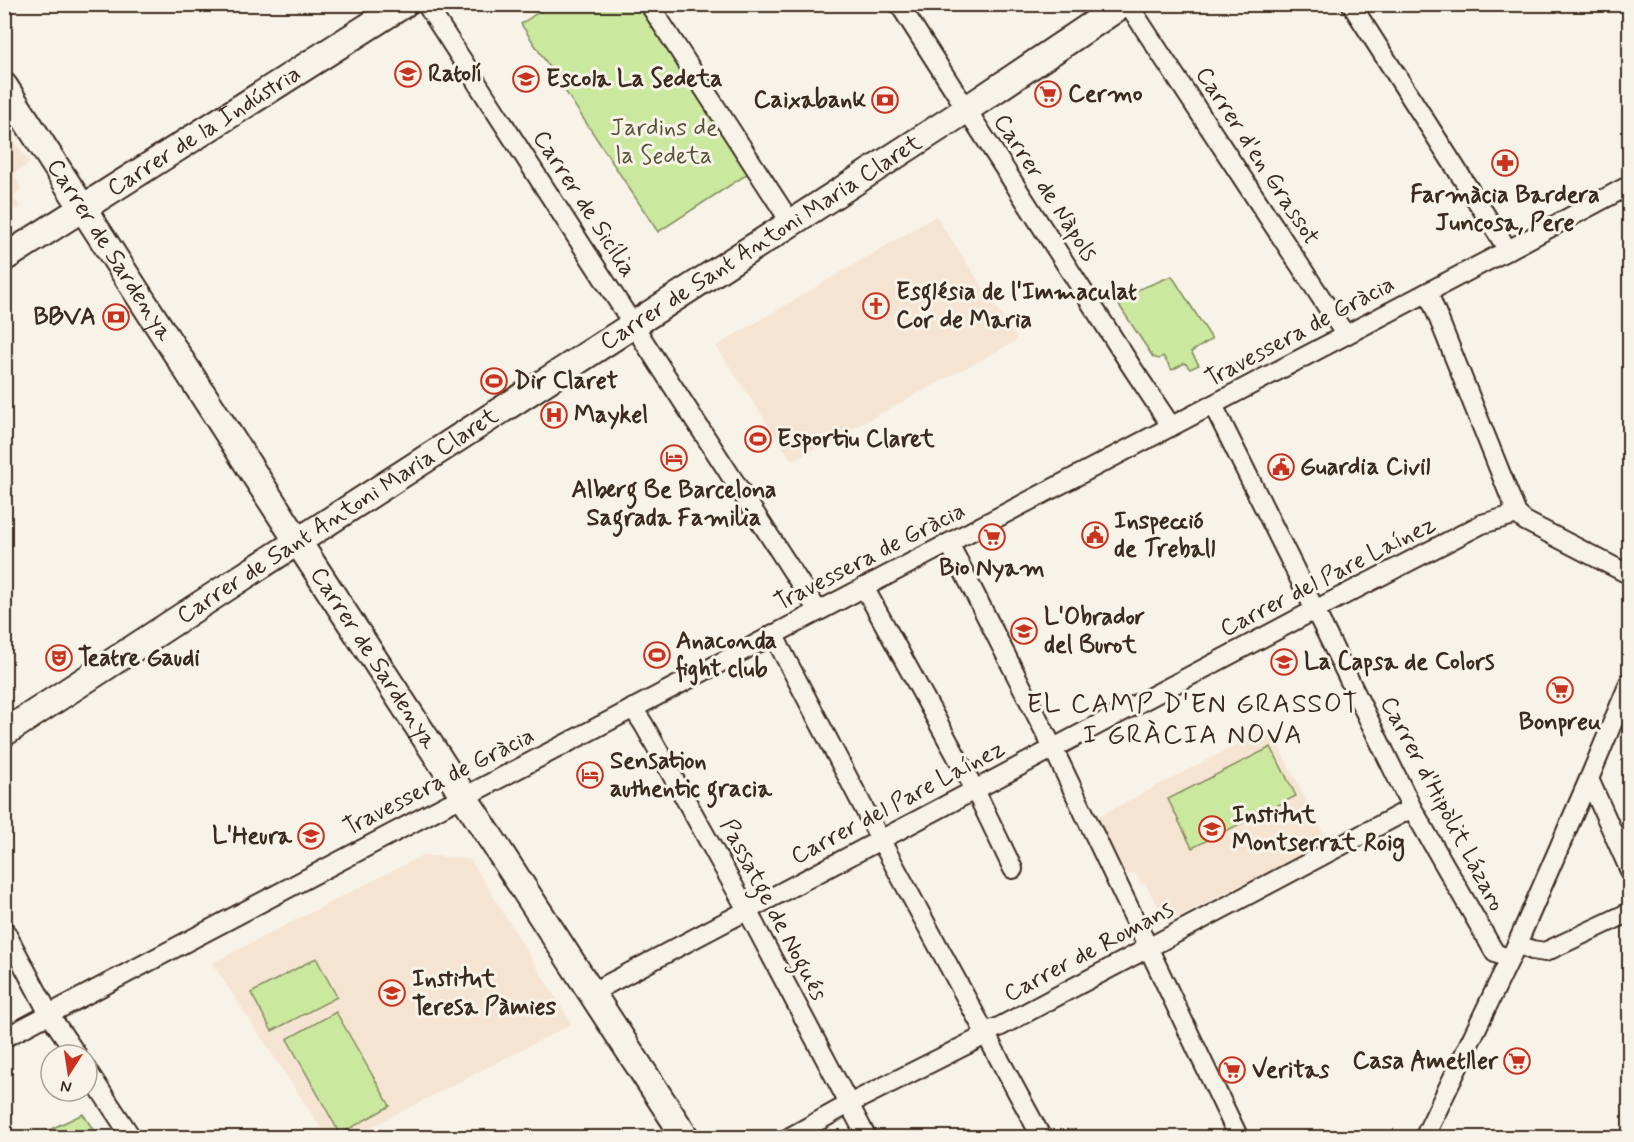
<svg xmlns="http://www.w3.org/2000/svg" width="1634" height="1142" viewBox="0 0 1634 1142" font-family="Mynerve,sans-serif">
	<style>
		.built { fill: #f6e4d3 }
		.green { fill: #cbe89f; stroke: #83895e; stroke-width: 1.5 }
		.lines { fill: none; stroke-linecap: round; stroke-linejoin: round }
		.street-casing { stroke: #3b2a1e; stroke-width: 22 }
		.secondary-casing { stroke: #3b2a1e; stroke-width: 30 }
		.street { stroke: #f7f3e8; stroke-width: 18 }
		.secondary { stroke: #f7f3e8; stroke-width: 26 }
		.labels { text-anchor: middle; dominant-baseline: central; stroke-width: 6; stroke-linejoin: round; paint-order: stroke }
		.poi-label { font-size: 24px; font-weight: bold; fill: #3b2a1e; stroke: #f7f3e8; text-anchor: start }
		.park-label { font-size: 24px; fill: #585038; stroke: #f7f3e8 }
		.street-label { font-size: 24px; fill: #3b2a1e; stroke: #f7f3e8 }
		.quarter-label { font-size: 27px; letter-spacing: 1.5px; fill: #3b2a1e; stroke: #f7f3e8 }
	</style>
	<rect width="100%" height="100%" fill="#f7f3e8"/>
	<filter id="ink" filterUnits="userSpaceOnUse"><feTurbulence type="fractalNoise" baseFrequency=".0167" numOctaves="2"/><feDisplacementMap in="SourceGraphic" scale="12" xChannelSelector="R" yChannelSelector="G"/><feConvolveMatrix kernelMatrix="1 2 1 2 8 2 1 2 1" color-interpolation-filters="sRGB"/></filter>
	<g filter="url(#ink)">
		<g class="built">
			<polygon points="4,125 30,163 14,174 21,188 13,197 21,207 10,212 16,221 5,228"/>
			<polygon points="936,216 1018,340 792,461 716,346"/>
			<polygon points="1269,728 1328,842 1167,923 1145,883 1142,885 1135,873 1127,875 1097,817"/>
			<polygon points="423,855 470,859 572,1024 352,1137 327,1137 212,963"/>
		</g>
		<g class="green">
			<polygon points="549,5 638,5 749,173 658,232 521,24"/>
			<polygon points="1172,276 1212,339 1191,352 1199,365 1190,369 1185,363 1172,370 1163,356 1159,359 1153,357 1115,299"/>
			<polygon points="1271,747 1296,796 1192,848 1168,799"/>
			<polygon points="316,958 337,997 272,1031 251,993"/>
			<polygon points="336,1012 390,1106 340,1134 287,1039"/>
			<polygon points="83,1114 98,1137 34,1137"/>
		</g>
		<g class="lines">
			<g class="street-casing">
				<g id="street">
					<polyline points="426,4 818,611"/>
					<polyline points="649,4 791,223"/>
					<polyline points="899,4 1133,369 1171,426"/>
					<polyline points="1128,4 1345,334"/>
					<polyline points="1351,4 1508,250"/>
					<polyline points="1428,292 1517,514 1525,521 1630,575"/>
					<polyline points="1213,405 1315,610 1412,808 1495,953 1510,959"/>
					<polyline points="949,543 1053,748 1239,1138"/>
					<polyline points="864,587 975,790 1013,869"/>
					<polyline points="773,634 880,839 1042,1138"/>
					<polyline points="633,708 644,725 747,910 867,1138"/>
					<polyline points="1589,779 1630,871"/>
					<polyline points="4,929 49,1014 77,1055"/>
					<polyline points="1517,944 1532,950 1545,952 1630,912"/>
					<polyline points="591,993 1309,613 1482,524 1517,514"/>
					<polyline points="4,1038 448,804 464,797 1508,250 1630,185"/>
					<polyline points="87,1070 132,1138"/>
					<polyline points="788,1138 849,1104 976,1040 986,1032 999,1027 1412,808"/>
					<polyline points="1424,1138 1517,944 1589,779 1630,681"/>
				</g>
			</g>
			<g class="secondary-casing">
				<g id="secondary">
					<path id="s1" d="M4 86 298 542 686 1138"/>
					<path id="s2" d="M4 258 404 4"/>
					<path id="s3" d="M4 733 232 584 952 119 1123 4"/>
				</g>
			</g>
			<use href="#street" class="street"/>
			<use href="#secondary" class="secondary"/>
		</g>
	</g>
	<defs>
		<g id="school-ring" transform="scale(1.35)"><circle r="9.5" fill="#f7f3e8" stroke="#c8321e" stroke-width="1.5"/><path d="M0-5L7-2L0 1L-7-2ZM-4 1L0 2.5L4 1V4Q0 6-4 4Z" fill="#c8321e"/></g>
		<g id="supermarket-ring" transform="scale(1.35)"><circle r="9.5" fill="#f7f3e8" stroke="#c8321e" stroke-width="1.5"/><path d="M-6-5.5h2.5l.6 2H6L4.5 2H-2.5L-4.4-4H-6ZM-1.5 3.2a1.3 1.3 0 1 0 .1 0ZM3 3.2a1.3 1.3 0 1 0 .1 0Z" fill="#c8321e"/></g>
		<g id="bank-ring" transform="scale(1.35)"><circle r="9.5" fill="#f7f3e8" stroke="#c8321e" stroke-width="1.5"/><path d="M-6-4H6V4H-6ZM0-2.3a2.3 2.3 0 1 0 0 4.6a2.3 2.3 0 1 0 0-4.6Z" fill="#c8321e"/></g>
		<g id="pharmacy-ring" transform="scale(1.35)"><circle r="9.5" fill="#f7f3e8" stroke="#c8321e" stroke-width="1.5"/><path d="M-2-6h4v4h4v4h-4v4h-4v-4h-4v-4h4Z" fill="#c8321e"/></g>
		<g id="church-ring" transform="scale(1.35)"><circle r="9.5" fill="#f7f3e8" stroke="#c8321e" stroke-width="1.5"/><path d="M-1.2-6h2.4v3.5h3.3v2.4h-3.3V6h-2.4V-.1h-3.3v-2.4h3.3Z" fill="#c8321e"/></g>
		<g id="stadium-ring" transform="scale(1.35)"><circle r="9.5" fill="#f7f3e8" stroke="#c8321e" stroke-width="1.5"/><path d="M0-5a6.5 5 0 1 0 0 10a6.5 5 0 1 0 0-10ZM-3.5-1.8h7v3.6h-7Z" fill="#c8321e"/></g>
		<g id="hospital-ring" transform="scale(1.35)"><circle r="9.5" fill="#f7f3e8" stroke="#c8321e" stroke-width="1.5"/><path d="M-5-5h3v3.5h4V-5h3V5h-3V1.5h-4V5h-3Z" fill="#c8321e"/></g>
		<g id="hotel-ring" transform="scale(1.35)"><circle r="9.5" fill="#f7f3e8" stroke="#c8321e" stroke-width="1.5"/><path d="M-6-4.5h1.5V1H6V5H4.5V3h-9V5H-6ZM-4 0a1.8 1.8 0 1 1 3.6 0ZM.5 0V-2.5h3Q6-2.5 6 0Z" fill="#c8321e"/></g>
		<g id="civic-ring" transform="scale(1.35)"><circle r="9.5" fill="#f7f3e8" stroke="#c8321e" stroke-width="1.5"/><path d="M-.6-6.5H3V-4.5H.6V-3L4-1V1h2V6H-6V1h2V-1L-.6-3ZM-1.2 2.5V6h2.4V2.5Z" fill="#c8321e"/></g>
		<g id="theatre-ring" transform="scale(1.35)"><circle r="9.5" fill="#f7f3e8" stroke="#c8321e" stroke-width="1.5"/><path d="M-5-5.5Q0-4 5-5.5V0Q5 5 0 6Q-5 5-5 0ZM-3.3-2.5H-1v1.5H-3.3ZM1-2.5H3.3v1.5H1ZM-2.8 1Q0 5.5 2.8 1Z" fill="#c8321e"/></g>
	</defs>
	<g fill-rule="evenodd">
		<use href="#school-ring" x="408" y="74"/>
		<use href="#school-ring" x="526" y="79"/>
		<use href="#supermarket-ring" x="1048" y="94"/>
		<use href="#bank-ring" x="885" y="100"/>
		<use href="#pharmacy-ring" x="1505" y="163"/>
		<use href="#church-ring" x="876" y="306"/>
		<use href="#bank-ring" x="116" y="317"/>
		<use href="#stadium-ring" x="494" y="381"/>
		<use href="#hospital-ring" x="554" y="415"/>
		<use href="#stadium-ring" x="758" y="439"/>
		<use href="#hotel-ring" x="674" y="458"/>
		<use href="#civic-ring" x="1281" y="467"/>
		<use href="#civic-ring" x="1095" y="535"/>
		<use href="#supermarket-ring" x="992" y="537"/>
		<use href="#school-ring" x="1024" y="631"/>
		<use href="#stadium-ring" x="657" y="655"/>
		<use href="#theatre-ring" x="59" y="658"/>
		<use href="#school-ring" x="1284" y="662"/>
		<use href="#supermarket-ring" x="1560" y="690"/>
		<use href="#hotel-ring" x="590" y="775"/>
		<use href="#school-ring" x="1212" y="829"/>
		<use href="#school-ring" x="311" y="836"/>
		<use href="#school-ring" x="392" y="993"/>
		<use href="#supermarket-ring" x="1517" y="1061"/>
		<use href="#supermarket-ring" x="1232" y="1070"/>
	</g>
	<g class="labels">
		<g class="poi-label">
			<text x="428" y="74">Ratolí</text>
			<text x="546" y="79">Escola La Sedeta</text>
			<text x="1068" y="94">Cermo</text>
			<text x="866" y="100" text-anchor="end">Caixabank</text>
			<text x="1505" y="195" text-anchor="middle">Farmàcia Bardera<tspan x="1505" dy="28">Juncosa, Pere</tspan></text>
			<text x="896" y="292">Església de l'Immaculat<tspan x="896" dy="28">Cor de Maria</tspan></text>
			<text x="96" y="317" text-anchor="end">BBVA</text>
			<text x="514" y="381">Dir Claret</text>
			<text x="574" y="415">Maykel</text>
			<text x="777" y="439">Esportiu Claret</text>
			<text x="1300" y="467">Guardia Civil</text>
			<text x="674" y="490" text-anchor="middle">Alberg Be Barcelona<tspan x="674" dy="28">Sagrada Familia</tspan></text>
			<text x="1114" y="521">Inspecció<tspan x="1114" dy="28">de Treball</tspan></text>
			<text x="992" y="568" text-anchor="middle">Bio Nyam</text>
			<text x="1044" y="617">L'Obrador<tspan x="1044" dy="28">del Burot</tspan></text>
			<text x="676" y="641">Anaconda<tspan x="676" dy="28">fight club</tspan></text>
			<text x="78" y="658">Teatre Gaudi</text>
			<text x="1304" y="662">La Capsa de Colors</text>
			<text x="1560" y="722" text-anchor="middle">Bonpreu</text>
			<text x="610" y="761">Sensation<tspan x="610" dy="28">authentic gracia</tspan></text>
			<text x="1232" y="815">Institut<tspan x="1232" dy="28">Montserrat Roig</tspan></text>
			<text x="292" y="836" text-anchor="end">L'Heura</text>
			<text x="412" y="979">Institut<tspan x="412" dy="28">Teresa Pàmies</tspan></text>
			<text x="1498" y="1061" text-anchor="end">Casa Ametller</text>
			<text x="1252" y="1070">Veritas</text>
		</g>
		<g class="park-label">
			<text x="664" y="128">Jardins de<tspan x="664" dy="28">la Sedeta</tspan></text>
		</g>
		<g class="street-label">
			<text stroke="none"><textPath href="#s2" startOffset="237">Carrer de la Indústria</textPath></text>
			<text transform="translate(1257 156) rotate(57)">Carrer d'en Grassot</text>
			<text transform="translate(1045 188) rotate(57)">Carrer de Nàpols</text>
			<text transform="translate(584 204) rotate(57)">Carrer de Sicília</text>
			<text stroke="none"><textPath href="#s3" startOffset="902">Carrer de Sant Antoni Maria Claret</textPath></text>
			<text stroke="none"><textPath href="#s1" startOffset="195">Carrer de Sardenya</textPath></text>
			<text transform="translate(1300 332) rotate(-28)">Travessera de Gràcia</text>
			<text stroke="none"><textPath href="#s3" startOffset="398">Carrer de Sant Antoni Maria Claret</textPath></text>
			<text transform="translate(870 557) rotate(-27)">Travessera de Gràcia</text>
			<text transform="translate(1328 577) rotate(-27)">Carrer del Pare Laínez</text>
			<text stroke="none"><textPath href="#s1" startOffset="681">Carrer de Sardenya</textPath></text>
			<text transform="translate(439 782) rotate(-27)">Travessera de Gràcia</text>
			<text transform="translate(898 803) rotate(-28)">Carrer del Pare Laínez</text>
			<text transform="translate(1442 804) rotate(62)">Carrer d'Hipòlit Lázaro</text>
			<text transform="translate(773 910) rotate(62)">Passatge de Nogués</text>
			<text transform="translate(1089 952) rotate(-28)">Carrer de Romans</text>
		</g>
		<g class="quarter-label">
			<text x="1193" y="704">EL CAMP D'EN GRASSOT<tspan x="1193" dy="31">I GRÀCIA NOVA</tspan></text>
		</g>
	</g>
	<rect width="1634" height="1142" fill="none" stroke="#f7f3e8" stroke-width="24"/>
	<rect x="12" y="12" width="1610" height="1118" fill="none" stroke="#3b2a1e" stroke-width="2" filter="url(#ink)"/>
	<g transform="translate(69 1073) rotate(192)"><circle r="28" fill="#f7f3e8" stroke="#aca397" stroke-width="1.5"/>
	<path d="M0-4.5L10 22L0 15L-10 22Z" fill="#c8321e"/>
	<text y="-9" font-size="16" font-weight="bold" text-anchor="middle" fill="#3b2a1e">N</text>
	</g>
</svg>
